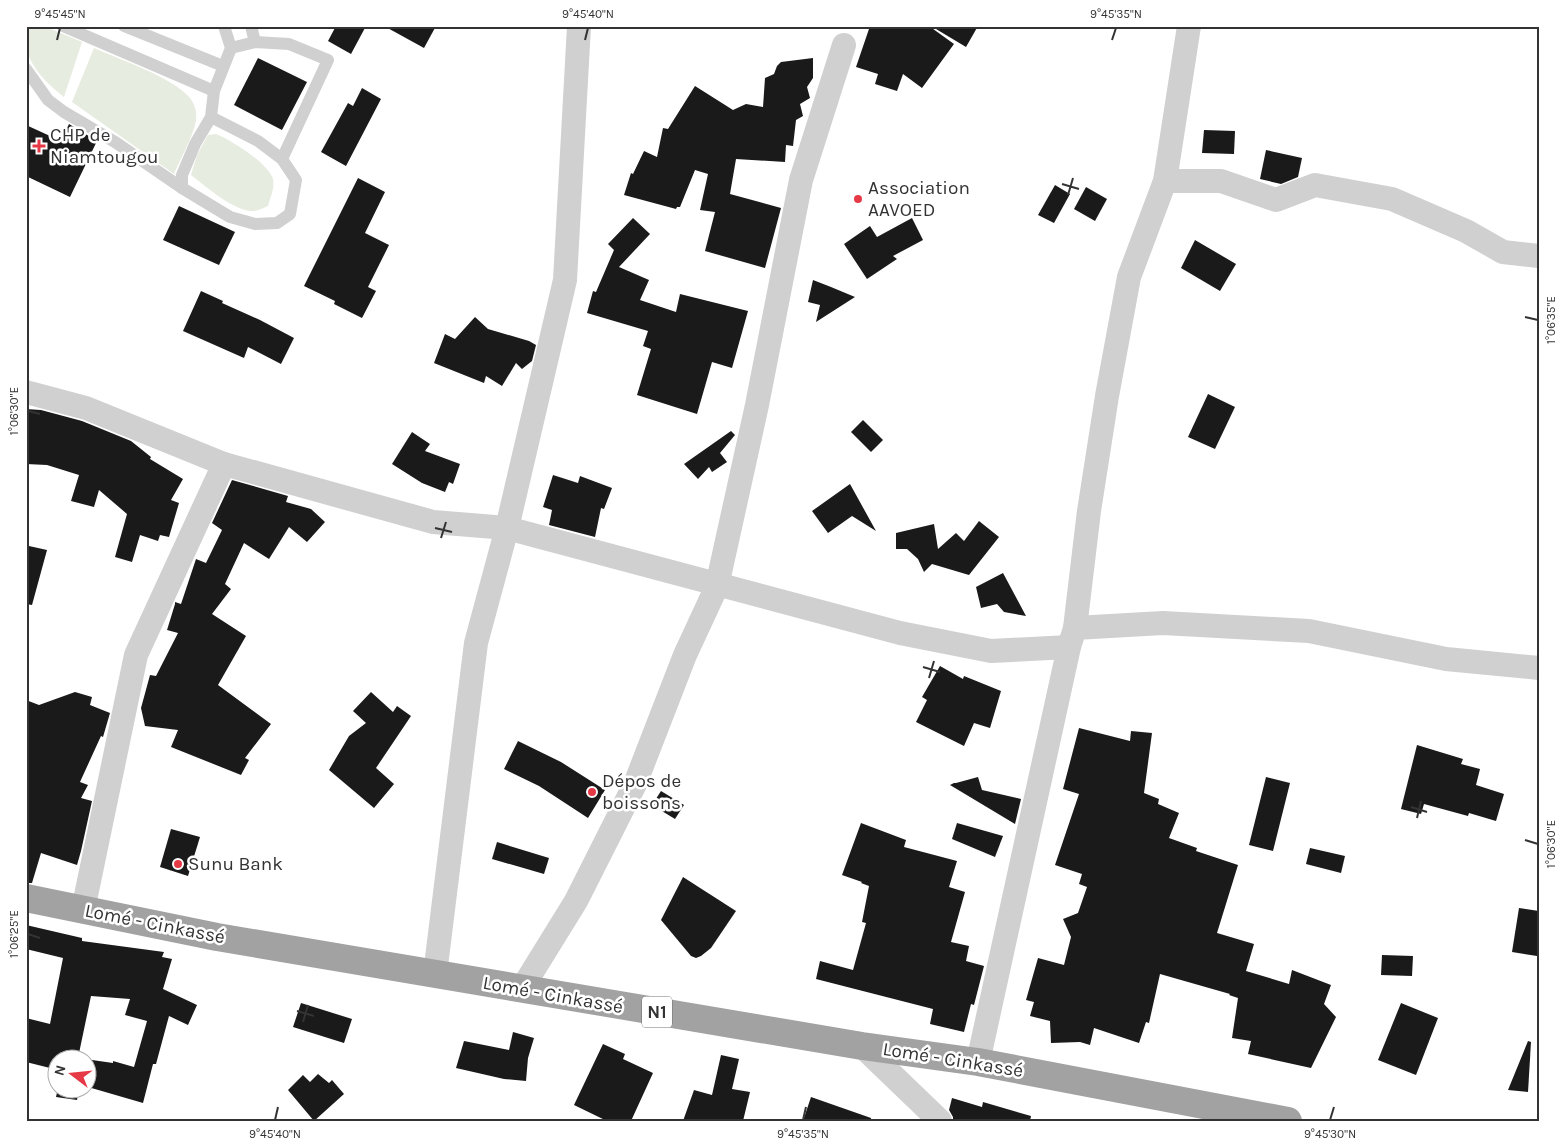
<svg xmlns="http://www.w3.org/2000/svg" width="1565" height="1147" viewBox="0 0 1565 1147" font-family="Karla,sans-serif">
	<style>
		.green { fill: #e6ecdf }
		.building { fill: #1a1a1a; fill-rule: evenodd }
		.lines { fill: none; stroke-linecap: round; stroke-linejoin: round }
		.service { stroke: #d0d0d0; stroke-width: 12 }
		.minor { stroke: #d0d0d0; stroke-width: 24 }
		.trunk { stroke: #a2a2a2; stroke-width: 28 }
		.ticks { fill: none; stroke: #333; stroke-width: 2 }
		.poi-dot { fill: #e63946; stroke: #fff; stroke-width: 2 }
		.labels { text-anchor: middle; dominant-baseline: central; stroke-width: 5; stroke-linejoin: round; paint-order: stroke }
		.shield { fill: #fff; stroke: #707070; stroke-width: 1 }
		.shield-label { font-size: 18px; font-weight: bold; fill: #333 }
		.poi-label { font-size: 19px; fill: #333; stroke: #fff; text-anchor: start }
		.street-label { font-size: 19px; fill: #333; stroke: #fff }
		.neatline { fill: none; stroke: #333; stroke-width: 2 }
		.ticks-label { font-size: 12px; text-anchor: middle; fill: #333 }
	</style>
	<rect width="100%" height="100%" fill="#fff"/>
	<g class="green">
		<path d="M26 26H44L82 42 64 97C49 85 32 70 27 50 24 44 26 33 26 26Z"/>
		<path d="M94 48C121 60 172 77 190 98 195 104 197 113 196 120 195 132 179 162 174 174L72 102Z"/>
		<path d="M216 134C231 140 268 163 273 179 275 188 270 198 268 206 263 208 258 211 253 211 233 211 207 187 191 175L197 155 208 135Z"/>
	</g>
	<g class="building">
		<polygon points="336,26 366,26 351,54 328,41"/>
		<polygon points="384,26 436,26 424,48"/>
		<polygon points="870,26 929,26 954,44 922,88 903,74 897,91 875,84 878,74 856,67"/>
		<polygon points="931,26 978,26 966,47"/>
		<polygon points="258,58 307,82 282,130 234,105"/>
		<polygon points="813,58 813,78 807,87 810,98 800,104 803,116 796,120 793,146 786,145 785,162 736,159 730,194 781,208 765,268 705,251 715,212 700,210 708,174 695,170 680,207 677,207 676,209 624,195 631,173 633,174 644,151 657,157 663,128 668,129 695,86 733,110 746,104 763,107 765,78 774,74 777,66 781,62"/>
		<polygon points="362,88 381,99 346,166 321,152 348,103 353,106"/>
		<polygon points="69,124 97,141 70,197 26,176 26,125 61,141"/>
		<polygon points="1204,130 1235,131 1234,154 1202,153"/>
		<polygon points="1266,150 1302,158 1298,177 1281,184 1260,179"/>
		<polygon points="358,178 385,192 365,233 389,245 368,287 376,291 362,318 334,304 335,301 304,286"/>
		<polygon points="1055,185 1070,194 1054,223 1038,215"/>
		<polygon points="1086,187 1107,199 1095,221 1074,209"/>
		<polygon points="179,206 235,232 219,265 163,240"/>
		<polygon points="633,218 650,234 619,267 649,280 640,300 676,312 680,294 748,311 732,368 712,362 697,414 637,395 651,349 643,346 648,331 587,313 593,291 596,292 614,250 608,244"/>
		<polygon points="912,218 923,240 893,256 897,259 867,279 844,244 870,226 877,237"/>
		<polygon points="1195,240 1236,264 1220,291 1181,268"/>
		<polygon points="813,280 831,287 855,297 816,322 820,305 808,302"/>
		<polygon points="201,291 223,301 222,303 260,320 294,338 281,364 248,347 244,358 183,331"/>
		<polygon points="475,317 488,329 529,341 536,345 532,361 522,369 516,363 502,386 486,376 484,383 434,363 445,334 455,339"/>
		<polygon points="1208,394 1235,407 1215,449 1188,437"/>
		<polygon points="26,409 41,410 82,421 131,441 151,457 150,459 183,479 171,500 179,503 169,537 160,535 158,541 140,535 132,562 115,557 127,514 99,490 94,507 71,501 79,475 47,465 26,464"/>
		<polygon points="863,420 883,440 871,452 851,432"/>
		<polygon points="731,431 735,435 720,453 727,462 712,472 709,467 698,479 684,464"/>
		<polygon points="412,432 430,444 425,451 460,464 453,484 449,482 445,492 422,483 392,464"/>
		<polygon points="553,475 578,483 580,476 612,488 604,509 601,508 595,537 549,525 552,510 543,507"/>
		<polygon points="232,480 288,496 286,502 311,509 325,522 307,542 289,527 269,559 244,543 225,584 231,589 212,614 246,636 218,685 271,724 245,758 249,760 241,775 171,747 178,730 145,726 141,708 150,675 156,676 178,633 167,630 175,604 175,602 181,604 196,559 206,563 222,530 212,523"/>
		<polygon points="850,484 876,531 852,516 828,533 812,511"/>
		<polygon points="979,521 999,537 969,575 932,564 924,572 918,559 907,549 896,549 896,533 934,524 938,549 956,533 964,541"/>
		<polygon points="29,546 47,550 32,605 26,604 26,556"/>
		<polygon points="1003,573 1026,616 1004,612 997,604 981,608 976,587"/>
		<polygon points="940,666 963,679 964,676 1001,691 990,728 974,723 964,746 916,722 927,700 922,697"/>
		<polygon points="75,692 92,697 90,705 110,713 103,737 101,736 80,782 88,785 81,798 92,801 81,851 77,865 41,853 32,883 26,883 26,700 39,705"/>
		<polygon points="371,692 393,712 397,706 411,716 376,768 394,784 374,808 329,770 349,736 366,723 353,711"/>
		<polygon points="1079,728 1130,741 1131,731 1152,733 1144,793 1159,799 1158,804 1179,813 1169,838 1197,848 1196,851 1238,865 1217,933 1254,944 1246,971 1289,984 1292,970 1331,985 1324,1004 1336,1017 1311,1068 1248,1054 1251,1041 1232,1038 1238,998 1229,995 1230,994 1160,974 1149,1023 1146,1022 1139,1043 1094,1028 1090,1045 1080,1042 1051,1043 1050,1021 1030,1016 1034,1002 1026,1000 1038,958 1064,965 1071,937 1063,919 1078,913 1087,887 1079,884 1082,874 1055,865 1079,794 1063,789"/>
		<polygon points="518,741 561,762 605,790 588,818 539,786 504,769"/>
		<polygon points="1417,745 1463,759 1461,764 1480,769 1476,785 1504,794 1496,821 1469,813 1468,816 1424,804 1421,814 1401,809"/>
		<polygon points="978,777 982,790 1021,799 1015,824 950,785 954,783 956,783"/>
		<polygon points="1266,777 1290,783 1273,851 1249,845"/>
		<polygon points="661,791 684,805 675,819 652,805"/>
		<polygon points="861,823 906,840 904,847 957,861 949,887 965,892 951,942 969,946 966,961 984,966 974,1005 971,1004 964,1032 930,1024 933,1009 816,979 820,961 853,970 866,923 862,922 869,886 861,883 862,882 842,875"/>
		<polygon points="957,823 1003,836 995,857 952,839"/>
		<polygon points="171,829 200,837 188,876 160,867"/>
		<polygon points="497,842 549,858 544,874 492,859"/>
		<polygon points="1310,848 1345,856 1341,873 1306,864"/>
		<polygon points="683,877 736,911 711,948 701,956 696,958 691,956 661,920"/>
		<polygon points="1519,908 1539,911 1537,956 1512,952"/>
		<path d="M26 925 82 938V941L164 952 162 957 172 959 163 989 197 1005 188 1025 169 1016 156 1064H153L143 1103 88 1087V1060H58V1070L26 1062V1018L50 1024 63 958 26 949ZM91 996 130 999 125 1015 147 1021 134 1067 113 1061V1063L78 1058Z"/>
		<polygon points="1382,955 1413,956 1412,976 1381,975"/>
		<polygon points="301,1003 352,1019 344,1043 293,1027"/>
		<polygon points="1401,1003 1438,1018 1416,1075 1378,1060"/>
		<polygon points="513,1032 534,1038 528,1058 526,1081 504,1079 456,1068 464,1041 509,1050"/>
		<polygon points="1528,1041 1531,1042 1528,1092 1508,1090"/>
		<polygon points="603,1044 625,1054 623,1059 653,1073 631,1121 607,1121 574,1105"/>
		<polygon points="721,1055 739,1059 732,1089 750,1092 743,1121 683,1121 694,1090 712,1095"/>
		<polygon points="318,1074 329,1083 332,1080 344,1094 314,1121 288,1090 303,1075 310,1082"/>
		<polygon points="58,1088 58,1090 79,1090 77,1100 56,1097"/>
		<polygon points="811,1097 871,1118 871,1121 803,1121"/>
		<polygon points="952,1098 982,1107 983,1102 1031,1116 1030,1121 953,1121 953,1117 949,1110"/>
	</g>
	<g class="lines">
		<g class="service">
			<polyline points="63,26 214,91"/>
			<polyline points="124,26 223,66"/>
			<polyline points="251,26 255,42"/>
			<polyline points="231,48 255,42 289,44 328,60 282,159"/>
			<polyline points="26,69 48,100 64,112 115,142 182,188"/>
			<polyline points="211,117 258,141 282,159 296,180 290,214 277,223 255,224 230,217 182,188 182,175 195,144 211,117 214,91 231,48 224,26"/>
		</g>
		<g class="minor">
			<polyline points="1165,181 1221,181 1276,200 1315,185 1392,199 1466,231 1503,252 1539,256"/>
			<polyline points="26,392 86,408 224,464 433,522 507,528 900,633 991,651 1069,647"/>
			<polyline points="1075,628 1163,623 1309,631 1446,659 1539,668"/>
			<polyline points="83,910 136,655 224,464"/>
			<polyline points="435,974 476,643 507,528 565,280 579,26"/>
			<polyline points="521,990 576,901 635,784 685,655 717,586 757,405 801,180 844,45"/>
			<polyline points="862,1046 940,1121"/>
			<polyline points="978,1062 1069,647 1075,628 1089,511 1107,396 1129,277 1165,181 1189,26"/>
		</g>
		<polyline class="trunk" points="26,898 217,937 862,1046 978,1062 1288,1121"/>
	</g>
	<path class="ticks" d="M57 40 60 28M585 40 588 28M1112 40 1116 28M1062 184 1079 189M1068 195 1073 178M1525 317 1538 320M28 411 40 414M435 528 452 532M441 538 446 522M923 667 940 672M929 678 934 661M1411 807 1427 812M1417 818 1421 801M1525 840 1538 844M28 934 40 938M297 1011 314 1016M303 1022 308 1005M275 1120 278 1107M803 1120 806 1107M1330 1120 1334 1107"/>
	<g class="poi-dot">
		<path d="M36.5 138.5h5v5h5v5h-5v5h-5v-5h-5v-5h5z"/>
		<circle cx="858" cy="199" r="5"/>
		<circle cx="592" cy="792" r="5"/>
		<circle cx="178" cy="864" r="5"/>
	</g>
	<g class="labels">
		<rect class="shield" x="642" y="996.5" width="30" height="31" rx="4"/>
		<g class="shield-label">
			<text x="657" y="1012">N1</text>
		</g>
		<g class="poi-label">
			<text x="50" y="135">CHP de<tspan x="50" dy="22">Niamtougou</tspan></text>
			<text x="868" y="188">Association<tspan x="868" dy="22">AAVOED</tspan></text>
			<text x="602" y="781">Dépos de<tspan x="602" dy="22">boissons</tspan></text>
			<text x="188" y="864">Sunu Bank</text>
		</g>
		<g class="street-label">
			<text transform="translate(155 924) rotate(11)">Lomé - Cinkassé</text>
			<text transform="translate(553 995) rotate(10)">Lomé - Cinkassé</text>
			<text transform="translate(953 1060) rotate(9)">Lomé - Cinkassé</text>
		</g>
	</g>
	<rect width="1565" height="1147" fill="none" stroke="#ffffff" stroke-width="55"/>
	<g transform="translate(72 1074) rotate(286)"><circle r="24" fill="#ffffff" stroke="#adadad"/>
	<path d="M0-4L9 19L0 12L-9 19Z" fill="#e63946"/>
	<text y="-8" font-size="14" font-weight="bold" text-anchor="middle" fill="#333333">N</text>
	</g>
	<rect x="28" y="28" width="1510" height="1092" class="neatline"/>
	<g class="ticks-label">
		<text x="60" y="18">9°45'45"N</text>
		<text x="588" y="18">9°45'40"N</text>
		<text x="1116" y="18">9°45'35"N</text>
		<text transform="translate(1551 320) rotate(-90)" y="4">1°06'35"E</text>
		<text transform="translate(14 411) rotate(-90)" y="4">1°06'30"E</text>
		<text transform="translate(1551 844) rotate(-90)" y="4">1°06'30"E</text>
		<text transform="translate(14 934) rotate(-90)" y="4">1°06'25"E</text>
		<text x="275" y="1138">9°45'40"N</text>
		<text x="803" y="1138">9°45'35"N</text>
		<text x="1330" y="1138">9°45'30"N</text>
	</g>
</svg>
